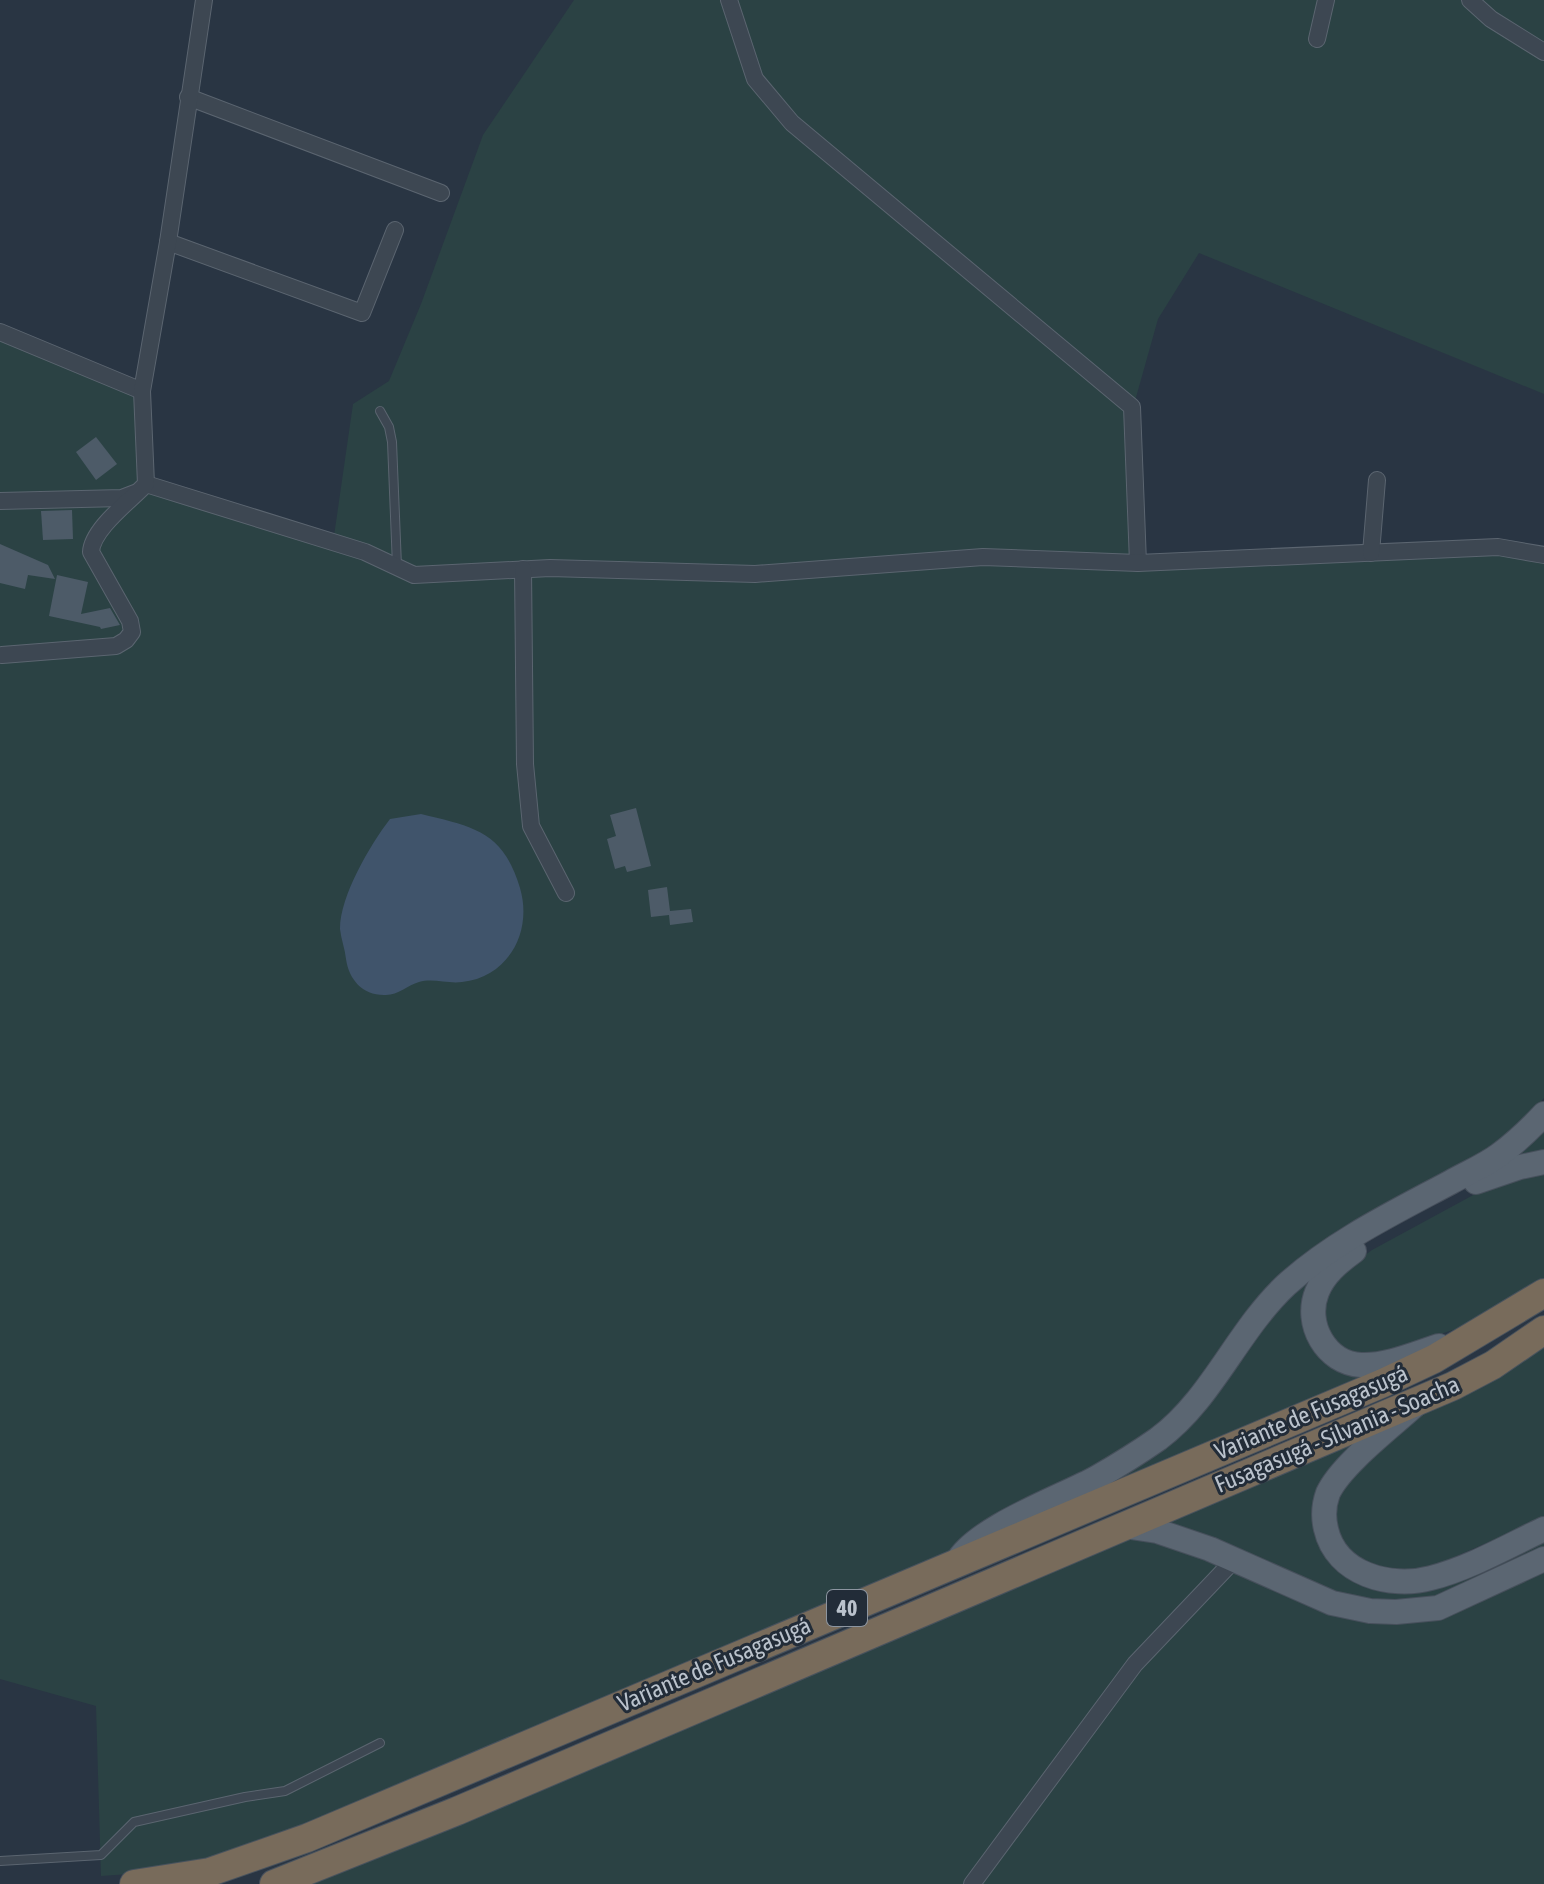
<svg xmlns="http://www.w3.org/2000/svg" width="1544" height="1884" viewBox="0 0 1544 1884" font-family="'Asap Condensed',sans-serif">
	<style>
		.green { fill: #2b4244 }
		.water { fill: #40546b }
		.building { fill: #4d5b68 }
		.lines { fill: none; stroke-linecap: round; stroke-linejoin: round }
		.lane-casing { stroke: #5b6570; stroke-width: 10 }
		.street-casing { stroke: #5b6570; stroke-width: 18 }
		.primary-casing { stroke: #47505c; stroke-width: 26 }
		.highway-casing { stroke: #48525d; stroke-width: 30 }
		.lane { stroke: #3d4752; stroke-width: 8 }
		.street { stroke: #3d4752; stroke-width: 16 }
		.primary { stroke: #5b6672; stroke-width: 24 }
		.highway { stroke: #786b5b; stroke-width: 28 }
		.labels { text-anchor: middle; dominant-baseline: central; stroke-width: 6; stroke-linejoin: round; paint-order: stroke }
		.shield { fill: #222c38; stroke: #8c95a0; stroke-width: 2 }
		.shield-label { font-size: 22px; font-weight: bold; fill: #bac2cc }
		.street-label { font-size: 24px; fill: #bac2cc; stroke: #222c38 }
	</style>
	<rect width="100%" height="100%" fill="#293543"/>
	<g class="green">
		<polygon points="574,0 722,0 748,81 1125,411 1132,556 756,568 416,569 334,536 353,404 389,381 421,304 483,135"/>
		<polygon points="736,0 1544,0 1544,394 1199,253 1158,319 1135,401 799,121 762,76"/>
		<polygon points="0,340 136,396 152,480 363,558 412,581 551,574 1498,554 1544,562 1544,1098 1519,1125 1491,1149 1361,1221 1154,1429 949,1554 303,1828 208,1861 129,1874 101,1876 96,1706 0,1679"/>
		<path d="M1544 1129V1152C1534 1154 1523 1155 1514 1158 1484 1169 1454 1188 1426 1203 1393 1221 1343 1243 1318 1272 1300 1292 1299 1325 1313 1347 1328 1370 1350 1376 1376 1374L1058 1508C1103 1484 1150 1463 1186 1428 1218 1397 1240 1356 1268 1322 1290 1294 1315 1273 1343 1251 1404 1203 1490 1184 1544 1129Z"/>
		<polygon points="1534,1175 1544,1175 1544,1280 1475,1323 1387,1351 1361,1355 1344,1350 1336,1344 1324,1319 1324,1308 1332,1286 1349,1267 1372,1250 1488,1187"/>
		<polygon points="1544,1343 1544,1518 1429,1568 1399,1571 1371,1564 1348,1552 1340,1538 1335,1508 1344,1489 1360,1470 1427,1409"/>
		<polygon points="1372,1431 1347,1454 1319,1545 1334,1568 1363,1584 1544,1541 1544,1547 1436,1599 1371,1602 1335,1593 1160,1521"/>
		<polygon points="1125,1537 1154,1541 1207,1560 1367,1622 1544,1570 1544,1884 980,1884 1082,1722 963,1884 301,1884"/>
	</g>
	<path class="water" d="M421 814C474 827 503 831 520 888 533 932 508 977 462 982 448 984 433 978 419 982 408 985 398 995 386 995 363 996 349 980 346 959 345 949 341 939 340 929 340 896 370 845 390 819Z"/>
	<g class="building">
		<polygon points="96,437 117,464 96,480 76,452"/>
		<polygon points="72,510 73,539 43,540 41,511"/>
		<polygon points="0,544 48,565 55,579 28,575 25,589 0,583"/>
		<polygon points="57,575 88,582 81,614 110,608 120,625 101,629 100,627 49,616"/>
		<polygon points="636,808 651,866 627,872 625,866 615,869 607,839 616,836 610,815"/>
		<polygon points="667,887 670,911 691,909 693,922 670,925 669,915 651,917 648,890"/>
	</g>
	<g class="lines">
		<g class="lane-casing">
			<g id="lane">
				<polyline points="380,411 389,427 392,442 397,566"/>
				<polyline points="0,1861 101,1855 134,1822 245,1797 285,1791 380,1743"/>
			</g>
		</g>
		<g class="street-casing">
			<g id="street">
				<polyline points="729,0 755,79 792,123 1132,407 1138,563"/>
				<polyline points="1470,0 1491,19 1544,52"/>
				<polyline points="1317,39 1326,0"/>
				<polyline points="188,97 441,193"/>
				<polyline points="168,242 362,313 395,230"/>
				<polyline points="0,332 142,391"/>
				<polyline points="146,484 365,552 414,575 550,568 755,574 983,557 1138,563 1498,547 1544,555"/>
				<polyline points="0,501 122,498 135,493"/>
				<polyline points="1371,553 1377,480"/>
				<polyline points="523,569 525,764 531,826 566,893"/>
				<path d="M2 655 116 646 126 640 132 632 130 621 91 552C92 529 130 501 146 484L142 391 168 242 204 0"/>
				<polyline points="972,1884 1135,1664 1234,1560"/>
			</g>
		</g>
		<g class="primary-casing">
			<g id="primary">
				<polyline points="1476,1182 1520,1167 1544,1162"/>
				<path d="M1354 1251C1339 1262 1324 1274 1317 1292 1304 1324 1326 1363 1361 1365 1387 1366 1414 1354 1439 1346"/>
				<path d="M1415 1405C1391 1427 1341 1465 1328 1493 1324 1504 1323 1517 1326 1529 1336 1574 1390 1589 1431 1578 1470 1568 1508 1546 1544 1529"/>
				<polyline points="1124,1526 1157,1531 1210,1549 1332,1603 1370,1611 1396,1612 1438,1608 1544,1559"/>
				<path d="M957 1562C975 1528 1061 1497 1096 1478 1117 1466 1138 1453 1158 1439 1212 1399 1237 1331 1286 1285 1333 1242 1395 1212 1451 1182 1467 1173 1484 1166 1499 1155 1515 1143 1530 1129 1544 1114"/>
			</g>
		</g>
		<g class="highway-casing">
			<g id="highway">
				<polyline points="134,1884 210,1872 307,1838 1383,1383 1434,1359 1544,1293"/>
				<polyline points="274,1884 457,1811 1453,1386 1493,1365 1544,1330"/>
			</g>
		</g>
		<use href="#lane" class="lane"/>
		<use href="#street" class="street"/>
		<use href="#primary" class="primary"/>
		<use href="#highway" class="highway"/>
	</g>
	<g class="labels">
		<rect class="shield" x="827" y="1590" width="40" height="36" rx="6"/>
		<g class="shield-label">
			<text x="847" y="1608">40</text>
		</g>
		<g class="street-label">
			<text transform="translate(1311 1412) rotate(-23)">Variante de Fusagasugá</text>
			<text transform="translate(1337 1434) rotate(-23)">Fusagasugá - Silvania - Soacha</text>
			<text transform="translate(714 1664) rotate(-23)">Variante de Fusagasugá</text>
		</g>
	</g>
</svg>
